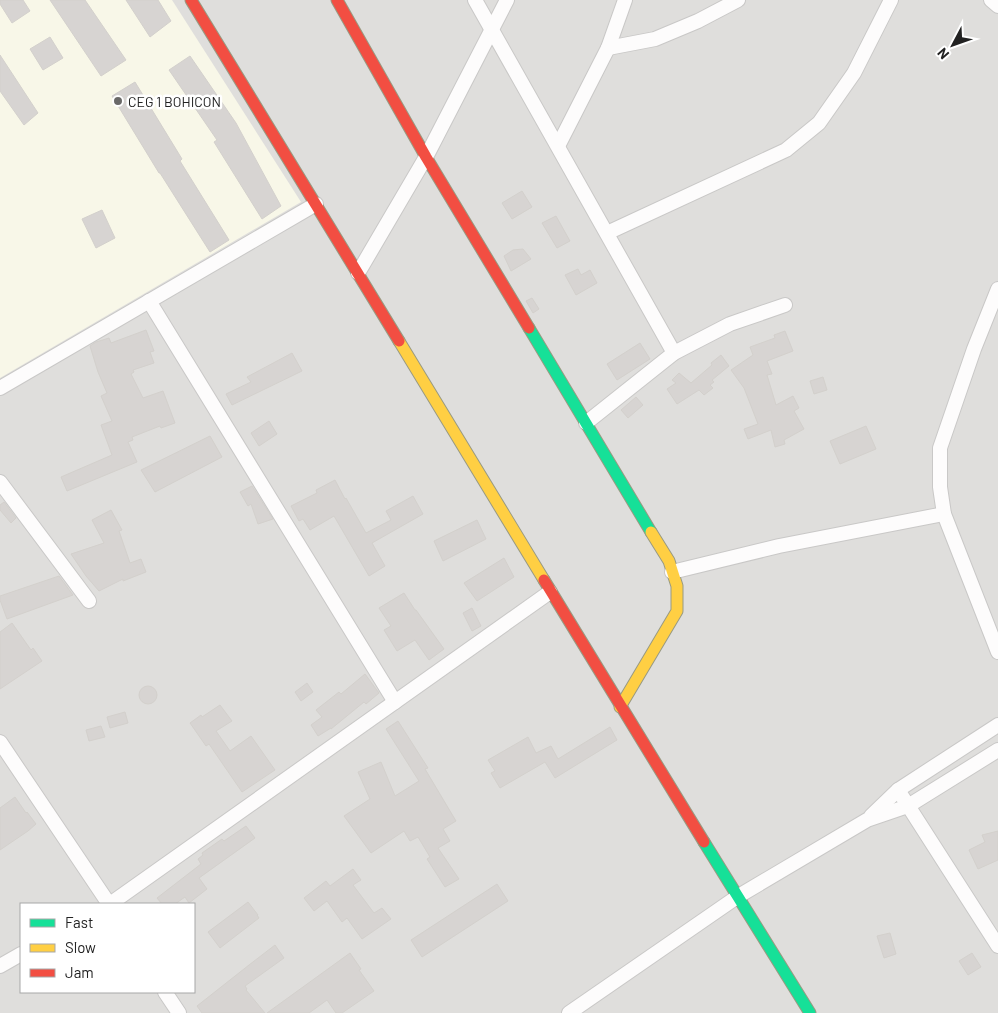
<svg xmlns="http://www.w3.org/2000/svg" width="998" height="1013" viewBox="0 0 998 1013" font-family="Barlow,sans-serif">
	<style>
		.residential { fill: #dfdedc; fill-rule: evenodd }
		.education { fill: #f8f7e8 }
		.building { fill: #d7d4d2; stroke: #d3d0cc }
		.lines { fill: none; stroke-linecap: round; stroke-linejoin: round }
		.street-casing { stroke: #c9c8c7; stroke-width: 16 }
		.fast-casing { stroke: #999a82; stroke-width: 13 }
		.slow-casing { stroke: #999a82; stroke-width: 13 }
		.jam-casing { stroke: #999a82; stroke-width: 13 }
		.street { stroke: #fdfcfc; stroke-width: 14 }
		.fast { stroke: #16e098; stroke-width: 11 }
		.slow { stroke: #ffcf43; stroke-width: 11 }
		.jam { stroke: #f24e42; stroke-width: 11 }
		.poi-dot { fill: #6a6968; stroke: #fff; stroke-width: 2 }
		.labels { text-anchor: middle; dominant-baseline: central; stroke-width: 5; stroke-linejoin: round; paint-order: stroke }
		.poi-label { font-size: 14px; fill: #222; stroke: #fff; text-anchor: start }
	</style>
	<rect width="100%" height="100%" fill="#f0eeeb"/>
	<path class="residential" d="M0 0H998V1013H0ZM21 904H194V992H21Z"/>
	<polygon class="education" points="0,0 172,0 301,202 0,378"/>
	<g class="building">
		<polygon points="0,0 23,0 30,11 12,23 0,4"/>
		<polygon points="50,0 85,0 126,60 101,76"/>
		<polygon points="126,0 158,0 171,21 150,37"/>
		<polygon points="50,37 63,58 43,70 30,49"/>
		<polygon points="0,55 38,113 24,125 0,91"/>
		<polygon points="190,56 236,123 281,206 262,219 214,142 217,140 169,70"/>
		<polygon points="135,82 182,159 180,161 229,240 210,252 160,173 159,173 112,96"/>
		<polygon points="522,191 532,207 512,219 502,203"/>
		<polygon points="102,210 115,238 96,248 82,219"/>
		<polygon points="556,216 570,241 557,248 542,223"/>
		<polygon points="523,249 531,259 511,271 504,256 513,250"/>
		<polygon points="578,269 581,275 590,270 597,283 576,295 565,275"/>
		<polygon points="532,298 539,309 533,313 526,301"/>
		<polygon points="146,330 154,351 150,352 154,363 133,370 134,372 131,374 143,398 163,391 175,423 161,428 160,426 132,437 133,440 128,442 137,462 67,491 61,477 112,455 101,425 112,421 101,396 107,393 98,372 90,346 96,342 109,338 111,343"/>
		<polygon points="785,331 793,351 767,361 772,374 767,375 776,405 793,396 799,408 794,411 804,429 784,440 785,444 775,447 771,430 748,439 744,429 758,424 744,388 731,370 753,355 750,347 775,338 774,335"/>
		<polygon points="640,343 650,359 617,380 607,364"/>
		<polygon points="292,353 302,371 232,405 226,394 251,382 247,377"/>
		<polygon points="721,355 729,366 712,380 714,382 710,385 713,388 704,395 699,390 677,404 667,389 676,383 672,380 679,373 691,383 712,365 711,363"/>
		<polygon points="823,377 827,390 814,394 810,381"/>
		<polygon points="636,397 643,405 628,418 621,410"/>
		<polygon points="269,421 277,434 259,446 251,433"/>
		<polygon points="866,426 876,449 840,464 830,441"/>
		<polygon points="210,436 222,457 155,492 141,470"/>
		<polygon points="335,480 345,499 346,498 366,533 391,520 386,511 413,496 423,514 372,543 385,566 369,576 334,516 310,530 303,519 299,521 291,506 317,493 316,490"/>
		<polygon points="252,486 273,519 258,524 251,504 248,506 240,492"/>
		<polygon points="4,502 16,518 11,523 0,510 0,505"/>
		<polygon points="111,510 122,530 119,531 130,563 141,559 146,572 123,581 123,579 99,591 86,576 71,554 104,543 92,520"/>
		<polygon points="477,520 486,539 443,561 434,541"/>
		<polygon points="504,558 514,577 477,601 464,583"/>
		<polygon points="59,576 73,595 7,619 0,600 0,596"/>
		<polygon points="404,593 415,610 416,610 444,649 429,660 415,640 397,651 384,630 391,626 379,608"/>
		<polygon points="472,608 481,626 472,631 463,613"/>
		<polygon points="12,623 31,650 33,648 42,661 0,689 0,632"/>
		<polygon points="365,674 379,693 366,704 364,702 331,729 331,728 318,736 311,725 322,717 316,710 339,692 341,694"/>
		<polygon points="307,683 313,692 301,701 295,692"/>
		<circle cx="148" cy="695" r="9"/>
		<polygon points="220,705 232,721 216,731 230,751 251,736 275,770 242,792 209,744 206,746 190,723 201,715 202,717"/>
		<polygon points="125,712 128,723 110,728 107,717"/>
		<polygon points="398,721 428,768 425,769 456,821 443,829 450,841 438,848 459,879 445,887 427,859 430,857 418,837 410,841 404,831 371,853 344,816 370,799 358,772 381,762 395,796 419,781 386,729"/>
		<polygon points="101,726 105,737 89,741 86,730"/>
		<polygon points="610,727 617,740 555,778 545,762 500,788 491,773 495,771 488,760 528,737 536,753 551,746 558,759"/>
		<polygon points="15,797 26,813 27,812 36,824 28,831 0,850 0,808"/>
		<polygon points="246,826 255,838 199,878 207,889 189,903 185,897 175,904 162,904 157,898 201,864 198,859 203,855 202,853 222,839 224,841"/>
		<polygon points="998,831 998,860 978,869 969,850 985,842 982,835"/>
		<polygon points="353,869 361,880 353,885 374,913 382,908 391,919 362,939 347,918 342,922 327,901 314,911 304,898 326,881 330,886"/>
		<polygon points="497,884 508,901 422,957 411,940"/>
		<polygon points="248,902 258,915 257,915 259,918 220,948 208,932"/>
		<polygon points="890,933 896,954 884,958 877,936"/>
		<polygon points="275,945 284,958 245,986 247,989 246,990 265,1013 202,1013 197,1006 249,965"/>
		<polygon points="350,953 361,969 359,970 374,991 342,1013 336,1013 327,1000 309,1013 267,1013"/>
		<polygon points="972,953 981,967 968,975 959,961"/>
	</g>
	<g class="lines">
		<g class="street-casing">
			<g id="street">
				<polyline points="475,0 674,353"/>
				<polyline points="991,0 998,6"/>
				<polyline points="608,48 655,39 698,21 738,0"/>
				<polyline points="558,146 608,48 625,0"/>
				<polyline points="607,233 786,150 819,123 854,73 891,0"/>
				<polyline points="358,273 426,157 507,0"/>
				<polyline points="998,289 974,349 940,448 940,487 944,514 998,652"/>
				<polyline points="149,301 395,702"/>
				<polyline points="0,388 316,204"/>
				<polyline points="586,423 674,353 730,324 785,305"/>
				<polyline points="0,482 89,601"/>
				<polyline points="672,572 779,546 944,514"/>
				<polyline points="0,742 109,904"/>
				<polyline points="898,790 998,946"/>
				<polyline points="871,816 898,790 998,725"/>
				<polyline points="110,904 550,592"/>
				<polyline points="0,966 21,954"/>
				<polyline points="165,992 179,1013"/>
				<polyline points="569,1013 737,897 867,820 908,806 998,750"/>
			</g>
		</g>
		<g class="fast-casing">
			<g id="fast">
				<polyline points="529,328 651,532"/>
				<polyline points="704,842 810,1013"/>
			</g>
		</g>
		<g class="slow-casing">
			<g id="slow">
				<polyline points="399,341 544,580"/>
				<polyline points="620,707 677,611 677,586 669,561 651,532"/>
			</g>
		</g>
		<g class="jam-casing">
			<g id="jam">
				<polyline points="191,0 399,341"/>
				<polyline points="337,0 426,157 529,328"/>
				<polyline points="544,580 704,842"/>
			</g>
		</g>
		<use href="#street" class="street"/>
		<use href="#fast" class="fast"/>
		<use href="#slow" class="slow"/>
		<use href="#jam" class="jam"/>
	</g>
	<circle class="poi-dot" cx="118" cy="101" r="5"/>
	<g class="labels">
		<g class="poi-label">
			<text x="128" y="101">CEG 1 BOHICON</text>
		</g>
	</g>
	<rect x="20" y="903" width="175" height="90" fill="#ffffff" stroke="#a7a7a7"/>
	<rect x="30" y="919" width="25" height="8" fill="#16e098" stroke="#a7a7a7"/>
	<text x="65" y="928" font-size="15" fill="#222222">Fast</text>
	<rect x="30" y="944" width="25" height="8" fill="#ffcf43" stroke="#a7a7a7"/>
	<text x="65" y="953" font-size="15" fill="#222222">Slow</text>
	<rect x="30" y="969" width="25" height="8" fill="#f24e42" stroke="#a7a7a7"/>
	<text x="65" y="978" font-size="15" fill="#222222">Jam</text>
	<g transform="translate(953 45) rotate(229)" stroke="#ffffff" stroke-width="4" paint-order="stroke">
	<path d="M0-4L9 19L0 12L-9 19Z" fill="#222222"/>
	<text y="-8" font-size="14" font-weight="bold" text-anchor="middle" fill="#222222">N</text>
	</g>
</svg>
